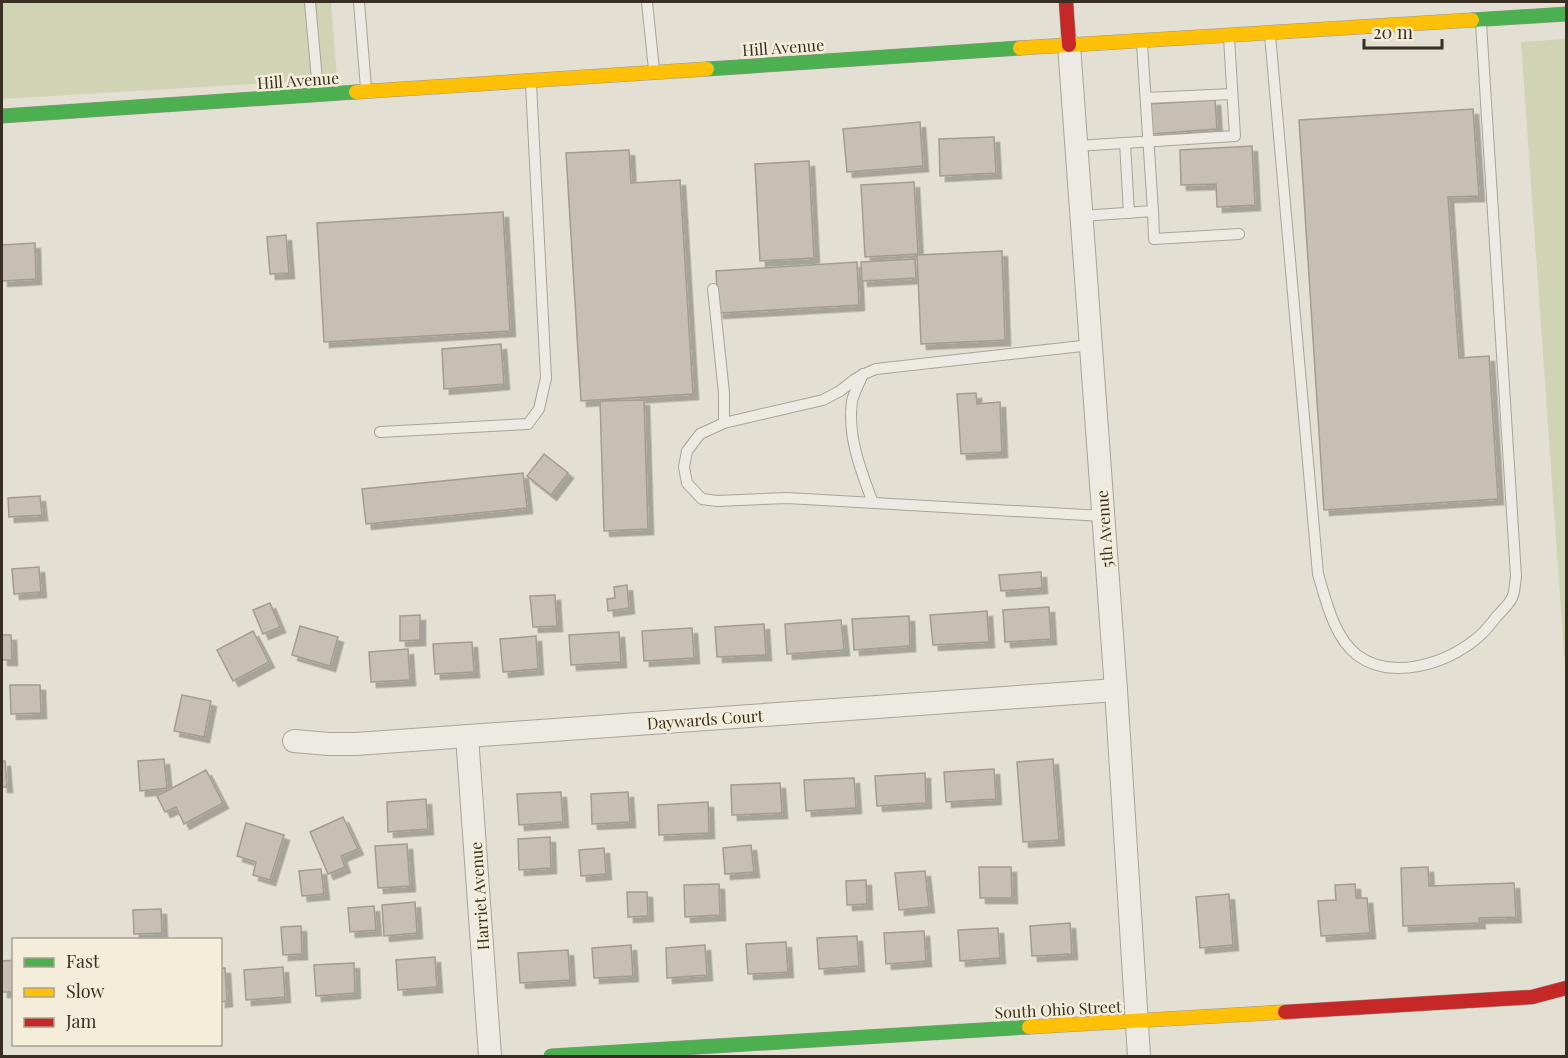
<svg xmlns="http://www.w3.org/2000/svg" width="1568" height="1058" viewBox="0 0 1568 1058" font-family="'Playfair Display',serif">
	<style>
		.green { fill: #d1d3b5 }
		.building { fill: #c7bfb3; stroke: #a49b91; stroke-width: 1.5; filter: url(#shadow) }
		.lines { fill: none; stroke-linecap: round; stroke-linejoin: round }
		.lane-casing { stroke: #a9a49a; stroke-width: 12 }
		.street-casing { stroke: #a9a49a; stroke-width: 24 }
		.fast-casing { stroke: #99948a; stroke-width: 15 }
		.slow-casing { stroke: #99948a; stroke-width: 15 }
		.jam-casing { stroke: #99948a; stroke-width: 15 }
		.lane { stroke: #eceae2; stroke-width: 10 }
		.street { stroke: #eceae2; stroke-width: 22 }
		.fast { stroke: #4caf50; stroke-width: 14 }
		.slow { stroke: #ffc107; stroke-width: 14 }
		.jam { stroke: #c62828; stroke-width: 14 }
		.labels { text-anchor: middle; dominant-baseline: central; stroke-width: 5; stroke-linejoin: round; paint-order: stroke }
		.street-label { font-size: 16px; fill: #382e22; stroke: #f3edd9 }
	</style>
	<defs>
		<filter id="shadow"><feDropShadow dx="5.5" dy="5.5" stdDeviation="0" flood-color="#0004"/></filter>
	</defs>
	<rect width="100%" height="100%" fill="#e3dfd2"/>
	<g class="green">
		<polygon points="2,2 331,2 337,79 2,99"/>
		<polygon points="1566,39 1566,681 1521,42"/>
	</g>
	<g class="building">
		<polygon points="1215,100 1217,129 1151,134 1149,104"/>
		<polygon points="1473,109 1479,196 1448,197 1459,358 1489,356 1498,499 1324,510 1299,120"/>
		<polygon points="920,122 923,166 847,172 843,129"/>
		<polygon points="994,137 996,173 940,176 939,139"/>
		<polygon points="1252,146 1255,205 1217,207 1216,184 1181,185 1180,150"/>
		<polygon points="629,150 631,183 680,180 693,394 581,401 566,153"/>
		<polygon points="809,161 814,258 760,261 755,164"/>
		<polygon points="914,182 918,254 865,257 861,185"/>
		<polygon points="503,212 510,331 324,342 317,223"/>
		<polygon points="286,235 289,273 270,274 267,237"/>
		<polygon points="35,243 36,279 2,281 2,245"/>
		<polygon points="1002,251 1005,340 921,344 917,255"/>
		<polygon points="915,259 916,278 862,281 861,262"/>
		<polygon points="857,262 859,305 718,313 716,271"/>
		<polygon points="501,344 504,384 444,389 442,349"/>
		<polygon points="976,393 977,404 1000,402 1002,452 961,454 957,394"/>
		<polygon points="644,400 648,529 604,531 600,401"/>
		<polygon points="544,454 568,473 551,495 527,476"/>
		<polygon points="523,473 527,508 366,524 362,489"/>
		<polygon points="40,496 42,515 9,517 8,498"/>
		<polygon points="39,567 41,592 14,594 12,569"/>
		<polygon points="1041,572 1042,588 1001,591 999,575"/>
		<polygon points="627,585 629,608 608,611 607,599 615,598 614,587"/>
		<polygon points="555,595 557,626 533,627 530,596"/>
		<polygon points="270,603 280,627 263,634 253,610"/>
		<polygon points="1049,607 1051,639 1005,642 1003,610"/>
		<polygon points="987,611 989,642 933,645 930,615"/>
		<polygon points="420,615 420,640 400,641 400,616"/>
		<polygon points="909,616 910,646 854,650 852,619"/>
		<polygon points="841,620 844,650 787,654 785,624"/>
		<polygon points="764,624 766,655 717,657 715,627"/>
		<polygon points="300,626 338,637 330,666 292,655"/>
		<polygon points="692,628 694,658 644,661 642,631"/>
		<polygon points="253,631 269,662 233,681 217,650"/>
		<polygon points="619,632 621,662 571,665 569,635"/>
		<polygon points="2,635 11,635 12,660 2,660"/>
		<polygon points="536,636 538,669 503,672 500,639"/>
		<polygon points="472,642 474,672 435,674 433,644"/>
		<polygon points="408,649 410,680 371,682 369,652"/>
		<polygon points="10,685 40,685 41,713 11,714"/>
		<polygon points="182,695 211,701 204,737 174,731"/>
		<polygon points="164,759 167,788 140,791 138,761"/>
		<polygon points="1053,759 1059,840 1023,842 1017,762"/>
		<polygon points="2,761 5,761 7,787 2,787"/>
		<polygon points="994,769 996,799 946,802 944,772"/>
		<polygon points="206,770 223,803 184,824 176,807 165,812 157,796"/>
		<polygon points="925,773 926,803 877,806 875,776"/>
		<polygon points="854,778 856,808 806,811 804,780"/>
		<polygon points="780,783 782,813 732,815 731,785"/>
		<polygon points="561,792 563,822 519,825 517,794"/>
		<polygon points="628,792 630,822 592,824 591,794"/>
		<polygon points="426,799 428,829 388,832 387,802"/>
		<polygon points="708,802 709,833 659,835 658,805"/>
		<polygon points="343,817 358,849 341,856 345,867 328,874 310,832"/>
		<polygon points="246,823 284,835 270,880 253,875 256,862 237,856"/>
		<polygon points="550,837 551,868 519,870 518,839"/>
		<polygon points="407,844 410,886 378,888 375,846"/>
		<polygon points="751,845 754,872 725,874 723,848"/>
		<polygon points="604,848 606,874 581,876 579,850"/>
		<polygon points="979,867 1011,867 1012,898 980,898"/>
		<polygon points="1428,867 1429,886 1514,883 1516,917 1479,918 1480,923 1403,926 1401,868"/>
		<polygon points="321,869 324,894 302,896 299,871"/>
		<polygon points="925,871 929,907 899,910 895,873"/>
		<polygon points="866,880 867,904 847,905 846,881"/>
		<polygon points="719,884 720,915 685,917 684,885"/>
		<polygon points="1355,884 1356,898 1367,898 1370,933 1321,936 1318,901 1336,900 1335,885"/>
		<polygon points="627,892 647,892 648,916 628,917"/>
		<polygon points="1229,894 1233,945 1200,948 1196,897"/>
		<polygon points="415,902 417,933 384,936 382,905"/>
		<polygon points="374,906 376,930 350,932 348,908"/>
		<polygon points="161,909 162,933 134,934 133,910"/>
		<polygon points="1070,923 1072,954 1032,956 1030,926"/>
		<polygon points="301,926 302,954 283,955 281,927"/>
		<polygon points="998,928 1000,958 960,961 958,930"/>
		<polygon points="924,931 926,961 886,964 884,933"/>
		<polygon points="857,936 859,966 819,969 817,938"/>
		<polygon points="786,942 788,972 748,974 746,944"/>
		<polygon points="631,945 633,976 594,978 592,948"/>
		<polygon points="705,945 707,975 667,978 666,948"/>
		<polygon points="568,950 570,980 520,983 518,953"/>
		<polygon points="435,957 437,987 398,990 396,960"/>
		<polygon points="14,960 14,992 2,992 2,961"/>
		<polygon points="354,963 355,993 316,996 314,965"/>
		<polygon points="283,967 285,997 246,1000 244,970"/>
		<polygon points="220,968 225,968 227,1001 220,1002"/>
	</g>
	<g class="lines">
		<g class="lane-casing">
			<g id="lane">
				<polyline points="310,2 318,91"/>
				<polyline points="359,2 366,88"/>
				<polyline points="647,2 654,70"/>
				<path d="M1270 35 1318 574C1326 601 1334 637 1357 655 1392 681 1445 664 1476 639 1484 633 1491 624 1497 616 1502 611 1509 604 1512 598 1515 592 1515 582 1516 576L1481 23"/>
				<polyline points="1142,44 1153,211"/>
				<polyline points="1146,98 1232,94"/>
				<polyline points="1125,143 1129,213"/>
				<polyline points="1076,146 1235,136 1229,37"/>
				<polyline points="1082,216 1153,211 1154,239 1239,234"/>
				<polyline points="713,289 724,393 724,423 700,434 687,451 684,467 687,483 702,499 717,501 787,498 1103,516"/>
				<path d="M863 374C860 382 854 392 852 401 847 436 861 471 873 503"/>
				<polyline points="724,423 823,400 840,391 854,380 864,374 876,369 1091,345"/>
				<polyline points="380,432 528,424 539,409 546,378 531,84"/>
			</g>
		</g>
		<g class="street-casing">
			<g id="street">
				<polyline points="1069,45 1116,690 1139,1056"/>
				<polyline points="467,736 490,1056"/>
				<polyline points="294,741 329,744 356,744 1116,690"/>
			</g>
		</g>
		<g class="fast-casing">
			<g id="fast">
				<polyline points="1472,20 1566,14"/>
				<polyline points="707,69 1020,48"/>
				<polyline points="2,116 356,92"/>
				<polyline points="551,1056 1029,1027"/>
			</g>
		</g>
		<g class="slow-casing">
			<g id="slow">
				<polyline points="1020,48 1472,20"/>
				<polyline points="356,92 707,69"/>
				<polyline points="1029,1027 1285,1012"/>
			</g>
		</g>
		<g class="jam-casing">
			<g id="jam">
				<polyline points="1066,2 1069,45"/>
				<polyline points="1285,1012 1532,997 1566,988"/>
			</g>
		</g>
		<use href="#lane" class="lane"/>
		<use href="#street" class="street"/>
		<use href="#fast" class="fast"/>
		<use href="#slow" class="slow"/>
		<use href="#jam" class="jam"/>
	</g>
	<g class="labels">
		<g class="street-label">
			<text transform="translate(783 47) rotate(-4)">Hill Avenue</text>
			<text transform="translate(298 80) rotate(-4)">Hill Avenue</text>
			<text transform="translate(1104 529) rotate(-94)">5th Avenue</text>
			<text transform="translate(705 719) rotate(-4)">Daywards Court</text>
			<text transform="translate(479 896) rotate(-94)">Harriet Avenue</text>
			<text transform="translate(1058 1009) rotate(-3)">South Ohio Street</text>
		</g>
	</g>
	<rect width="1568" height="1058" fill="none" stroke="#382e22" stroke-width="6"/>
	<rect x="12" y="938" width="210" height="108" fill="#f3edd9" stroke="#a8a190" stroke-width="1.5"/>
	<rect x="24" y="958" width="30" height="9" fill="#4caf50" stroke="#a8a190" stroke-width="1.5"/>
	<text x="66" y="968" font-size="18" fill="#382e22">Fast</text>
	<rect x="24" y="988" width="30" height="9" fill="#ffc107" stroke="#a8a190" stroke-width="1.5"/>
	<text x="66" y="998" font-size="18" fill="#382e22">Slow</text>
	<rect x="24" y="1018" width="30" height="9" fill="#c62828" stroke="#a8a190" stroke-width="1.5"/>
	<text x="66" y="1028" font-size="18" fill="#382e22">Jam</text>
	<path d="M1364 39v9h78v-9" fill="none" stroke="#382e22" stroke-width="3"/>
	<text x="1373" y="39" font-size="18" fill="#382e22" stroke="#f3edd9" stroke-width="4.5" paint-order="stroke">20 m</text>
</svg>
